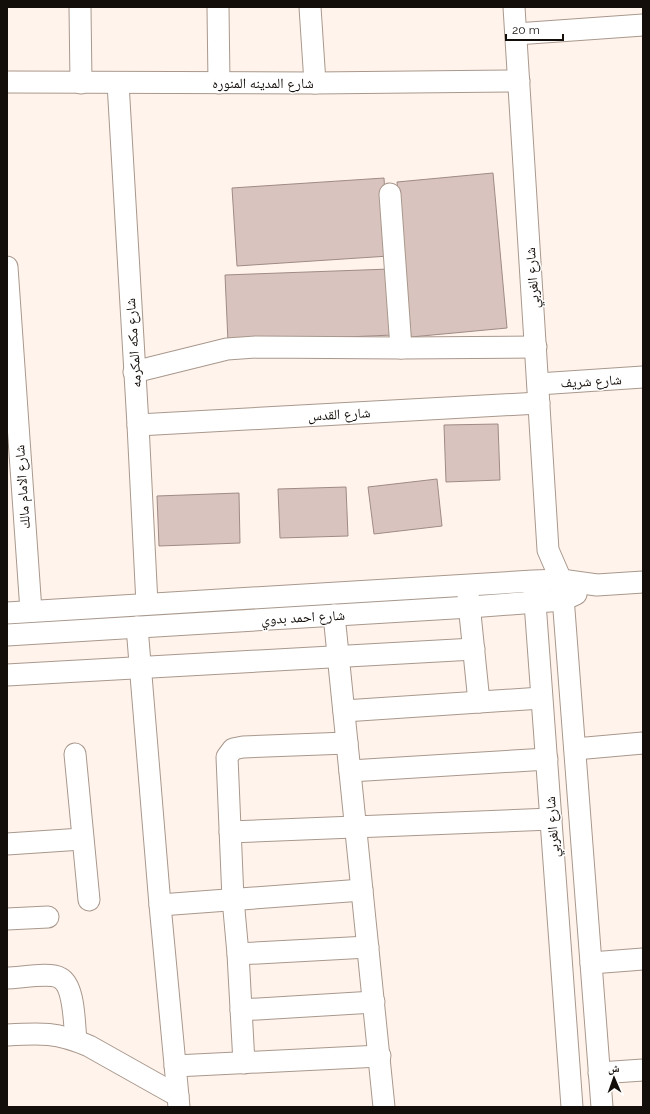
<svg xmlns="http://www.w3.org/2000/svg" width="650" height="1114" viewBox="0 0 650 1114" font-family="Raleway,'Noto Naskh Arabic',sans-serif">
	<style>
		.building { fill: #d9c3be; stroke: #9f8a86 }
		.lines { fill: none; stroke-linecap: round; stroke-linejoin: round }
		.street-casing { stroke: #a9988c; stroke-width: 23 }
		.street { stroke: #fff; stroke-width: 21 }
		.labels { text-anchor: middle; dominant-baseline: central; stroke-width: 3; stroke-linejoin: round; paint-order: stroke }
		.street-label { font-size: 14px; fill: #140e0a; stroke: #fff }
	</style>
	<rect width="100%" height="100%" fill="#fff3ec"/>
	<g class="building">
		<polygon points="493,173 507,328 411,337 397,182"/>
		<polygon points="384,178 389,256 237,266 232,188"/>
		<polygon points="390,269 393,335 228,342 225,275"/>
		<polygon points="498,424 500,480 446,482 444,425"/>
		<polygon points="437,479 442,526 374,534 368,487"/>
		<polygon points="346,487 348,536 280,538 278,489"/>
		<polygon points="239,493 240,543 159,546 157,496"/>
	</g>
	<g class="lines">
		<g class="street-casing">
			<g id="street">
				<polyline points="80,7 81,83"/>
				<polyline points="218,7 219,83"/>
				<polyline points="310,7 315,83"/>
				<polyline points="514,7 548,550 561,580 564,610 602,1107"/>
				<polyline points="516,34 643,25"/>
				<polyline points="7,82 315,83 519,81"/>
				<polyline points="118,83 138,425 147,604"/>
				<polyline points="390,194 401,348"/>
				<polyline points="7,267 31,611"/>
				<polyline points="134,372 227,349 256,347 401,348 536,347"/>
				<polyline points="538,384 643,377"/>
				<polyline points="138,425 539,403"/>
				<polyline points="534,589 572,1107"/>
				<polyline points="468,594 479,702"/>
				<polyline points="7,613 533,581 561,580 597,585 643,582"/>
				<polyline points="334,615 384,1107"/>
				<polyline points="137,627 160,905 179,1107"/>
				<polyline points="7,635 470,607 563,600 576,594"/>
				<polyline points="7,675 474,649"/>
				<polyline points="344,711 541,698"/>
				<polyline points="575,749 643,743"/>
				<polyline points="75,754 89,900"/>
				<polyline points="350,771 547,759"/>
				<polyline points="230,832 551,819"/>
				<polyline points="7,844 82,839"/>
				<polyline points="160,905 362,890"/>
				<polyline points="7,919 48,917"/>
				<polyline points="238,954 368,947"/>
				<polyline points="591,963 643,959"/>
				<path d="M7 978C20 978 50 972 60 978 75 986 74 1024 76 1040"/>
				<polyline points="241,1010 374,1002"/>
				<path d="M7 1035C41 1033 57 1032 89 1046L178 1096"/>
				<polyline points="244,1063 238,954 233,899 227,757 233,749 243,747 347,743"/>
				<polyline points="175,1066 380,1056"/>
				<polyline points="599,1073 643,1070"/>
			</g>
		</g>
		<use href="#street" class="street"/>
	</g>
	<g class="labels">
		<g class="street-label">
			<text x="263" y="83">شارع المدينه المنوره</text>
			<text transform="translate(532 278) rotate(-94)">شارع الغربي</text>
			<text transform="translate(133 343) rotate(-94)">شارع مكه المكرمه</text>
			<text transform="translate(591 381) rotate(-3)">شارع شريف</text>
			<text transform="translate(339 414) rotate(-3)">شارع القدس</text>
			<text transform="translate(22 487) rotate(-94)">شارع الامام مالك</text>
			<text transform="translate(303 617) rotate(-3)">شارع احمد بدوي</text>
			<text transform="translate(552 827) rotate(-94)">شارع الغربي</text>
		</g>
	</g>
	<rect width="650" height="1114" fill="none" stroke="#140e0a" stroke-width="16"/>
	<g transform="translate(614 1078) rotate(358)" stroke="#ffffff" stroke-width="3" paint-order="stroke">
	<path d="M0-3L7 15L0 10L-7 15Z" fill="#140e0a"/>
	<text y="-6" font-size="11" font-weight="bold" text-anchor="middle" fill="#140e0a">ش</text>
	</g>
	<path d="M506 34v6h57v-6" fill="none" stroke="#140e0a" stroke-width="2"/>
	<text x="512" y="34" font-size="12" fill="#140e0a" stroke="#ffffff" stroke-width="3" paint-order="stroke">20 m</text>
</svg>
